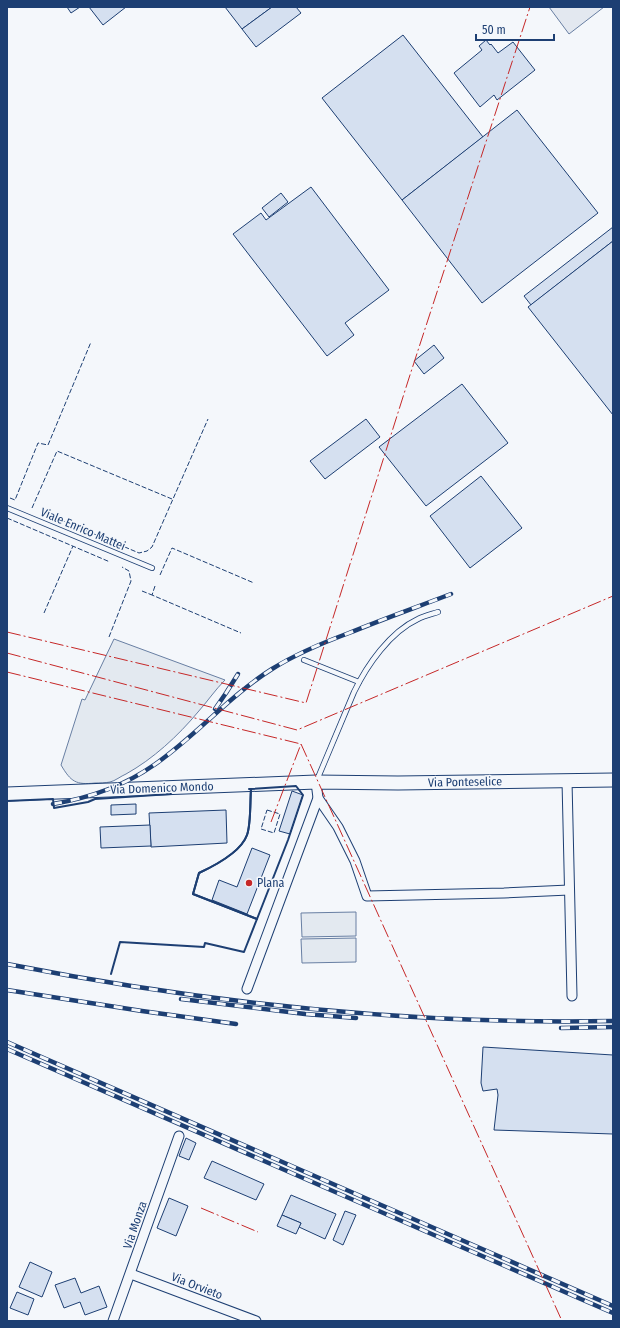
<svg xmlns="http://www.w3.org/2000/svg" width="620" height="1328" viewBox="0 0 620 1328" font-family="'Fira Sans Condensed',sans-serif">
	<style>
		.green { fill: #e3e9f0; stroke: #687fa3 }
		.parking { fill: #e3e8f0; stroke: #687fa3 }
		.building { fill: #d5e0f0; stroke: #1d3f73 }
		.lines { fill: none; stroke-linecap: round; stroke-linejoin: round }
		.lane-casing { stroke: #1d3f73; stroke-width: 6 }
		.street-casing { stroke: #1d3f73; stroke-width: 11 }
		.secondary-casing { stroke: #1d3f73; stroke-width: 15 }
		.lane { stroke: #f4f7fb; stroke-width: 4.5 }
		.street { stroke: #f4f7fb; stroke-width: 9 }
		.secondary { stroke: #f4f7fb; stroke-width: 13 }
		.rail-casing { stroke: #1d3f73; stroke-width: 4.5 }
		.rail { stroke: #f4f7fb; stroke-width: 3; stroke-dasharray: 9; stroke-linecap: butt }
		.fence { stroke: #1d3f73; stroke-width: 1; stroke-dasharray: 5 2; stroke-linecap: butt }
		.wall { stroke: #1d3f73; stroke-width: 2 }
		.power { stroke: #c62828; stroke-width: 1; stroke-dasharray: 14 3 2 3; stroke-linecap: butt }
		.poi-dot { fill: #c62828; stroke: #f4f7fb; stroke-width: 1.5 }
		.labels { text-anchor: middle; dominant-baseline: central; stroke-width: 3; stroke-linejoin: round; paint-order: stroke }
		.street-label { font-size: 12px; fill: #1d3f73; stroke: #f4f7fb }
		.poi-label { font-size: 12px; fill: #1d3f73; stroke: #f4f7fb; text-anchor: start }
	</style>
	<rect width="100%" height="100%" fill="#f4f7fb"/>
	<g class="green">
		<path d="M114 639 225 680C215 690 207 702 198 712 178 736 153 759 126 774 121 776 115 781 110 782 105 783 100 783 95 783 76 785 71 782 61 765L82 699 85 700Z"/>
		<polygon points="356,912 356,936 302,937 301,913"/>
		<polygon points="356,938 356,962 302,963 301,939"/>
	</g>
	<polygon class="parking" points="549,7 604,7 569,34"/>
	<g class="building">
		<polygon points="67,7 80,7 71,13"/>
		<polygon points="89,7 126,7 103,25"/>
		<polygon points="225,7 272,7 242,29"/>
		<polygon points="272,7 296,7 301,13 256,47 242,29"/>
		<polygon points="403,35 483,137 402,200 322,98"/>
		<polygon points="486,40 490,45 491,44 498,53 513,42 535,70 497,100 494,95 480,107 454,73 482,50 479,46"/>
		<polygon points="517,110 598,213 482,303 402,200"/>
		<polygon points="311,187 389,290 345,323 354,335 327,356 233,234 261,213 266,220"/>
		<polygon points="281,193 288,202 269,217 262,208"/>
		<polygon points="613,227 613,241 531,305 524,296"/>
		<polygon points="613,241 613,415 528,307"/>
		<polygon points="434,345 444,358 424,374 414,361"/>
		<polygon points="462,384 508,443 426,506 379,447"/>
		<polygon points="366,419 380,437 325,479 310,461"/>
		<polygon points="481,476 522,528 470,568 430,516"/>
		<polygon points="292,791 303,795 290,834 279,831"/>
		<polygon points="136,804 136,814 111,815 111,805"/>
		<polygon points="226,810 227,843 151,847 149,813"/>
		<polygon points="150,825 151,846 101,848 100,827"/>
		<polygon points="252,848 270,855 247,914 212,900 219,880 237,887"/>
		<polygon points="483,1047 613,1055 613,1134 494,1130 498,1095 497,1089 483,1091 481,1083"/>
		<polygon points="186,1138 196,1143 189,1160 179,1156"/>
		<polygon points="212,1161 264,1184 256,1200 204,1178"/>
		<polygon points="291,1195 336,1214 325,1239 299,1227 301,1223 282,1215"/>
		<polygon points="169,1198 188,1206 176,1236 157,1228"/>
		<polygon points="345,1211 356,1215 343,1245 333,1240"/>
		<polygon points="282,1215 301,1223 296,1234 277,1226"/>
		<polygon points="30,1262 52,1272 42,1297 19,1287"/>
		<polygon points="75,1278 81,1293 99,1286 107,1307 85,1315 80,1302 64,1308 55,1285"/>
		<polygon points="17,1292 34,1299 28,1315 10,1308"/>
	</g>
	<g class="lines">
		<g class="lane-casing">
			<g id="lane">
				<polyline points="7,508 152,568"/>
				<polyline points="304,660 359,682"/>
				<path d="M317 780 354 692C367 665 390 632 418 619 424 616 432 614 438 612"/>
			</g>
		</g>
		<g class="street-casing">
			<g id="street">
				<polyline points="567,781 572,996"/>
				<polyline points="318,798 338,827 355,861 367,896 504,893 569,890"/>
				<polyline points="247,989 318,798 316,782"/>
				<polyline points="131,1274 256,1321"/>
				<polyline points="113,1321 179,1136"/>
			</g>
		</g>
		<g class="secondary-casing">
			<polyline id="secondary" points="7,794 316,782 398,783 613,780"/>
		</g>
		<use href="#lane" class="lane"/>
		<use href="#street" class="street"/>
		<use href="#secondary" class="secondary"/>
		<g class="rail-casing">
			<g id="rail">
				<polyline points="215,709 226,693 238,674"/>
				<path d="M53 804C89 798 124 786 154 765 196 736 229 696 272 669 296 654 322 643 349 633 383 619 417 607 451 594"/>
				<path d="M7 964C206 1003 410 1025 613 1021"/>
				<polyline points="7,990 142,1011 236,1024"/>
				<polyline points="181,999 305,1014 356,1018"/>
				<polyline points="561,1028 613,1027"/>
				<polyline points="7,1042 613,1306"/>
				<polyline points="7,1049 613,1313"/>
			</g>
		</g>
		<use href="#rail" class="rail"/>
		<g class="fence">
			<polyline points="10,498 15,500 38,443 48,445 91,342"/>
			<polyline points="32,508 57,451 172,499"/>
			<polyline points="47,514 139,553 147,551 152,547 208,419"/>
			<polyline points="7,518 110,562"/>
			<polyline points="160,575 172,548 254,583"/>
			<polyline points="155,586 152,595 241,633"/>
			<polyline points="142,591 152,595"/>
			<polyline points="44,613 73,546"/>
			<polyline points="109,637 131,581 129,571 122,567"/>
			<polygon points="267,810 280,814 274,833 261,829"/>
		</g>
		<g class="wall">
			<path d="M296 786 303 795 288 840 257 919 193 894 199 873C214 866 241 852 247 835 251 824 250 802 251 789Z"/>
			<polyline points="7,801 53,799 54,808 88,802 95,799 171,794"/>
			<path d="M111 974 120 942 204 947 205 943 244 952 257 919 193 894 199 873C214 866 241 852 247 835 251 824 250 802 251 789H249"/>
		</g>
		<g class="power">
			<polyline points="7,632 306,703 409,378 530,7"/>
			<polyline points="7,653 297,730 613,596"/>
			<polyline points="7,672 301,744"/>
			<polyline points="301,744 562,1321"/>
			<polyline points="271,822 301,744"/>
			<polyline points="201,1208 258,1232"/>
		</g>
	</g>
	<circle class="poi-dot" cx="249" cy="883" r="4"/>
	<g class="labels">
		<g class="street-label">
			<text transform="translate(83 529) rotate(23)">Viale Enrico Mattei</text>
			<text transform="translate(465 782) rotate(-1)">Via Ponteselice</text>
			<text transform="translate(162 788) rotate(-2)">Via Domenico Mondo</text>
			<text transform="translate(135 1225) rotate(-71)">Via Monza</text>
			<text transform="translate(197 1286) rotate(21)">Via Orvieto</text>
		</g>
		<g class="poi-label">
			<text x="257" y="883">Plana</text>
		</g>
	</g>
	<rect width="620" height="1328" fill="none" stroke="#1d3f73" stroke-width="16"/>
	<path d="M476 34v6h78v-6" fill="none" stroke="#1d3f73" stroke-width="2"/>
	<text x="482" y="34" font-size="12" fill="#1d3f73" stroke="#f4f7fb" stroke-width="3" paint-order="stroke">50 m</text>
</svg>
